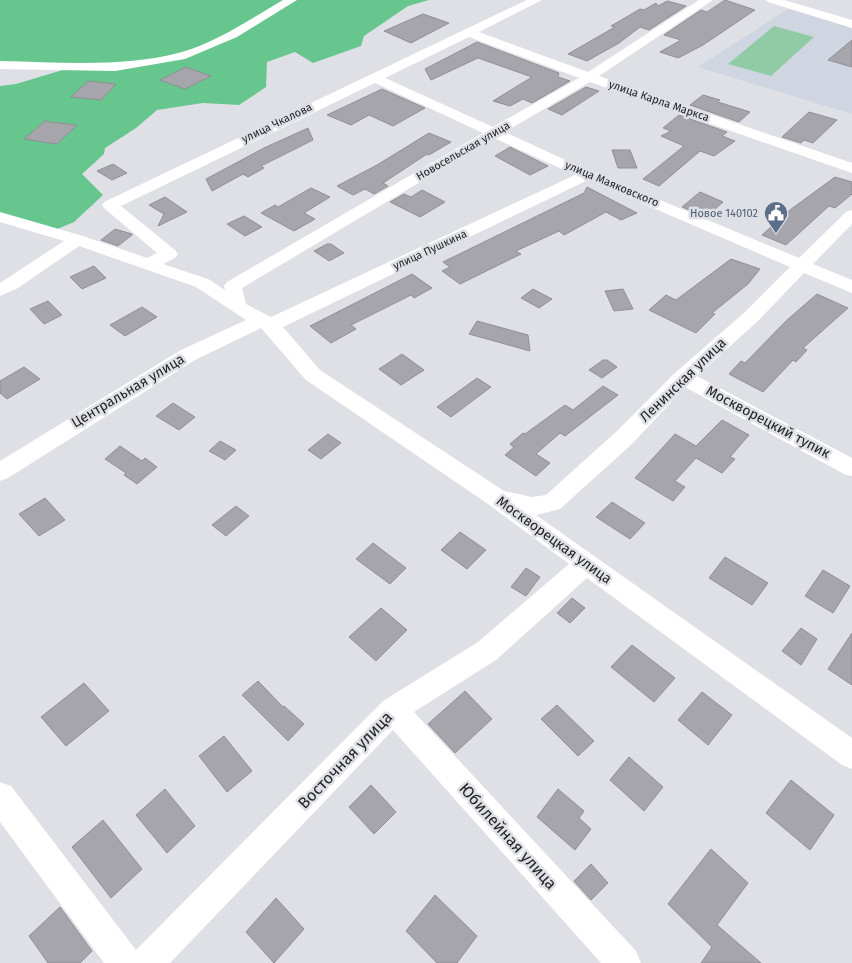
<svg xmlns="http://www.w3.org/2000/svg" width="852" height="963" viewBox="0 0 852 963" font-family="'Fira Sans',sans-serif">
	<style>
		.built { fill: #d0d5e2 }
		.green { fill: #90cba5 }
		.forest { fill: #66c68d }
		.building { fill: #a6a5ab; stroke: #908f95 }
		.lines { fill: none; stroke-linecap: round; stroke-linejoin: round }
		.minor { fill: #fff; fill-rule: evenodd }
		.labels { text-anchor: middle; dominant-baseline: central; stroke-width: 5; stroke-linejoin: round; paint-order: stroke }
		.far-street-label { font-size: 11px; fill: #1f2022; stroke: #dee0e6 }
		.far-service-label { font-size: 11px; fill: #4e5e75; stroke: #dee0e6; text-anchor: end }
		.street-label { font-size: 14px; fill: #1f2022; stroke: #dee0e6 }
		.near-street-label { font-size: 16px; fill: #1f2022; stroke: #dee0e6 }
	</style>
	<rect width="100%" height="100%" fill="#dee0e6"/>
	<polygon class="built" points="788,9 852,28 852,114 698,67"/>
	<polygon class="green" points="774,26 814,37 771,76 728,64"/>
	<polygon class="forest" points="0,0 429,0 408,6 364,36 361,46 313,63 295,52 267,62 266,87 239,105 203,103 157,110 136,128 105,148 104,154 82,174 103,195 74,222 55,230 0,213 0,86 16,84 66,69 0,64"/>
	<g class="building">
		<polygon points="725,0 755,10 703,45 678,58 660,52 681,40 664,35 701,10 707,12"/>
		<polygon points="667,1 686,6 649,30 640,27 619,43 587,61 568,54 615,27 611,26 640,9 644,10 656,3 658,6"/>
		<polygon points="423,14 449,23 411,43 384,31"/>
		<polygon points="852,40 852,67 828,60"/>
		<polygon points="477,42 559,73 558,77 570,81 532,103 523,99 510,106 493,101 532,77 478,58 431,80 425,69"/>
		<polygon points="186,67 211,76 185,89 160,80"/>
		<polygon points="88,81 116,84 101,100 71,97"/>
		<polygon points="586,87 599,91 562,115 548,109"/>
		<polygon points="382,89 425,108 393,126 369,115 351,125 327,115"/>
		<polygon points="703,95 720,100 718,102 750,112 739,122 690,105"/>
		<polygon points="809,112 837,120 813,143 804,140 801,143 782,137"/>
		<polygon points="679,115 727,132 722,136 735,141 714,156 700,151 659,186 643,179 684,146 661,136 671,131 663,128"/>
		<polygon points="45,121 50,122 77,125 57,144 24,139"/>
		<polygon points="308,128 313,140 261,166 264,168 248,177 243,174 212,191 206,179 264,148"/>
		<polygon points="429,133 451,142 429,155 427,154 383,183 388,186 374,194 365,189 353,195 337,186 377,165"/>
		<polygon points="510,147 548,166 530,175 495,156"/>
		<polygon points="612,150 630,150 637,168 618,168"/>
		<polygon points="113,164 127,173 112,180 97,171"/>
		<polygon points="835,177 852,182 852,194 835,208 829,206 786,245 762,235 790,210"/>
		<polygon points="587,187 637,213 621,220 606,212 564,235 559,231 516,251 521,254 460,284 442,271 450,267 443,262 584,193"/>
		<polygon points="311,188 330,197 304,213 315,219 294,231 261,213 275,205 278,207"/>
		<polygon points="422,190 445,202 420,217 390,202 404,194 411,197"/>
		<polygon points="700,192 723,202 706,217 682,207"/>
		<polygon points="165,197 187,212 158,226 164,214 149,205"/>
		<polygon points="244,216 262,227 245,236 227,224"/>
		<polygon points="115,229 132,234 132,235 118,246 101,240"/>
		<polygon points="327,244 331,244 344,253 329,261 314,251"/>
		<polygon points="731,259 760,269 748,284 712,313 715,314 696,333 649,310 666,295 676,300"/>
		<polygon points="94,266 106,278 82,289 70,277"/>
		<polygon points="412,274 432,288 414,298 411,295 351,325 356,329 331,343 310,326"/>
		<polygon points="533,289 552,299 539,308 521,298"/>
		<polygon points="623,289 633,309 614,311 605,291"/>
		<polygon points="817,294 848,308 803,348 807,350 796,362 793,360 763,392 729,374 741,361 745,363 787,320"/>
		<polygon points="48,301 62,315 44,324 30,309"/>
		<polygon points="142,307 157,317 125,336 110,325"/>
		<polygon points="477,321 528,335 530,351 469,334"/>
		<polygon points="402,354 424,370 401,385 379,369"/>
		<polygon points="603,360 607,360 617,367 602,378 589,370"/>
		<polygon points="24,367 40,379 7,399 0,393 0,381"/>
		<polygon points="477,378 491,387 451,417 437,407"/>
		<polygon points="603,386 618,395 565,436 560,433 536,454 550,463 536,476 505,455 514,447 510,444 523,433 525,434 565,405 573,410"/>
		<polygon points="173,403 195,417 179,430 156,416"/>
		<polygon points="722,420 749,435 730,457 735,459 722,473 696,458 675,481 685,487 673,501 635,478 675,434 696,446"/>
		<polygon points="328,434 341,443 321,459 308,450"/>
		<polygon points="220,441 236,450 225,460 209,451"/>
		<polygon points="120,446 142,461 145,458 157,467 137,484 124,475 126,473 105,459"/>
		<polygon points="45,498 65,520 39,536 19,514"/>
		<polygon points="612,502 645,523 630,539 596,517"/>
		<polygon points="236,506 249,516 226,536 212,525"/>
		<polygon points="460,532 486,550 467,569 441,550"/>
		<polygon points="373,543 406,568 390,584 356,559"/>
		<polygon points="725,557 768,583 752,605 709,578"/>
		<polygon points="526,568 540,577 526,596 511,587"/>
		<polygon points="823,570 850,586 833,613 805,596"/>
		<polygon points="572,598 585,608 570,623 557,613"/>
		<polygon points="381,608 407,630 376,661 349,637"/>
		<polygon points="801,628 817,639 801,665 782,651"/>
		<polygon points="852,633 852,685 828,669"/>
		<polygon points="632,645 675,678 654,702 611,667"/>
		<polygon points="258,681 283,707 284,706 304,724 288,741 242,695"/>
		<polygon points="84,683 109,711 66,746 41,717"/>
		<polygon points="465,691 492,719 455,753 428,724"/>
		<polygon points="702,692 732,715 708,745 678,720"/>
		<polygon points="557,705 594,741 578,756 541,719"/>
		<polygon points="224,736 252,771 227,792 199,756"/>
		<polygon points="629,757 663,787 644,811 610,780"/>
		<polygon points="791,780 834,815 810,850 766,813"/>
		<polygon points="371,785 396,812 374,834 349,807"/>
		<polygon points="165,789 195,826 167,853 136,815"/>
		<polygon points="558,789 584,811 579,818 591,829 575,850 537,817"/>
		<polygon points="103,820 142,869 111,898 72,847"/>
		<polygon points="711,849 748,883 717,925 761,963 701,963 712,947 668,904"/>
		<polygon points="591,864 608,883 591,900 574,881"/>
		<polygon points="435,895 477,936 457,963 437,963 406,931"/>
		<polygon points="276,898 304,929 274,963 246,932"/>
		<polygon points="60,907 92,951 80,963 48,963 29,936"/>
	</g>
	<g class="lines">
		<g class="minor">
			<path d="M283 0H297L237 37 185 59 115 71 0 69V61C60 62 124 68 182 52 217 42 252 18 283 0Z"/>
			<path d="M527 0H542L479 32 588 72 699 0H713L599 76 852 163V173L590 82 505 132 574 164 799 258 846 212 852 210V224L813 264 852 280V293L804 273 759 320 697 376 852 458V476L844 474 685 387 633 443 560 509 536 515 852 738V769L842 765 587 578 496 660 414 712 636 951 641 963H601L393 730 170 963H104L0 822V782L11 786 136 950 383 701 478 642 569 564 488 504 306 380 261 328 195 360 8 478 0 481V461L181 350 246 320 196 287 79 246 18 288 0 296V283L64 241 0 222V212L83 236 147 258 157 253 104 208 102 205 104 202ZM469 37 579 78 493 127 385 78ZM375 83 483 133 227 282 224 286 225 290 208 279 163 264 175 258 178 254 175 250 121 206ZM494 138 575 175 271 317 246 304 242 288ZM588 180 790 267 745 312 676 372 617 431 546 495 532 497 504 491 320 370 283 327Z"/>
			<polygon points="766,0 784,0 852,20 852,28 768,2"/>
		</g>
	</g>
	<defs>
		<g id="civic-pin" transform="scale(1.25)"><path d="M0 17L-7.5 6A9.5 9.5 0 1 1 7.5 6Z" fill="#5c6f8a" stroke="#dee0e6"/><path d="M-.6-6.5H3V-4.5H.6V-3L4-1V1h2V6H-6V1h2V-1L-.6-3ZM-1.2 2.5V6h2.4V2.5Z" fill="#fff"/></g>
	</defs>
	<g fill-rule="evenodd">
		<use href="#civic-pin" x="776" y="213"/>
	</g>
	<g class="labels">
		<g class="far-street-label">
			<text transform="translate(659 101) rotate(19)">улица Карла Маркса</text>
			<text transform="translate(277 123) rotate(-26)">улица Чкалова</text>
			<text transform="translate(463 151) rotate(-30)">Новосельская улица</text>
			<text transform="translate(612 184) rotate(23)">улица Маяковского</text>
			<text transform="translate(430 250) rotate(-25)">улица Пушкина</text>
		</g>
		<g class="far-service-label">
			<text x="758" y="213">Новое 140102</text>
		</g>
		<g class="street-label">
			<text transform="translate(683 380) rotate(-44)">Ленинская улица</text>
			<text transform="translate(128 391) rotate(-31)">Центральная улица</text>
			<text transform="translate(768 422) rotate(28)">Москворецкий тупик</text>
			<text transform="translate(554 540) rotate(36)">Москворецкая улица</text>
		</g>
		<g class="near-street-label">
			<text transform="translate(345 760) rotate(-46)">Восточная улица</text>
			<text transform="translate(508 836) rotate(48)">Юбилейная улица</text>
		</g>
	</g>
</svg>
